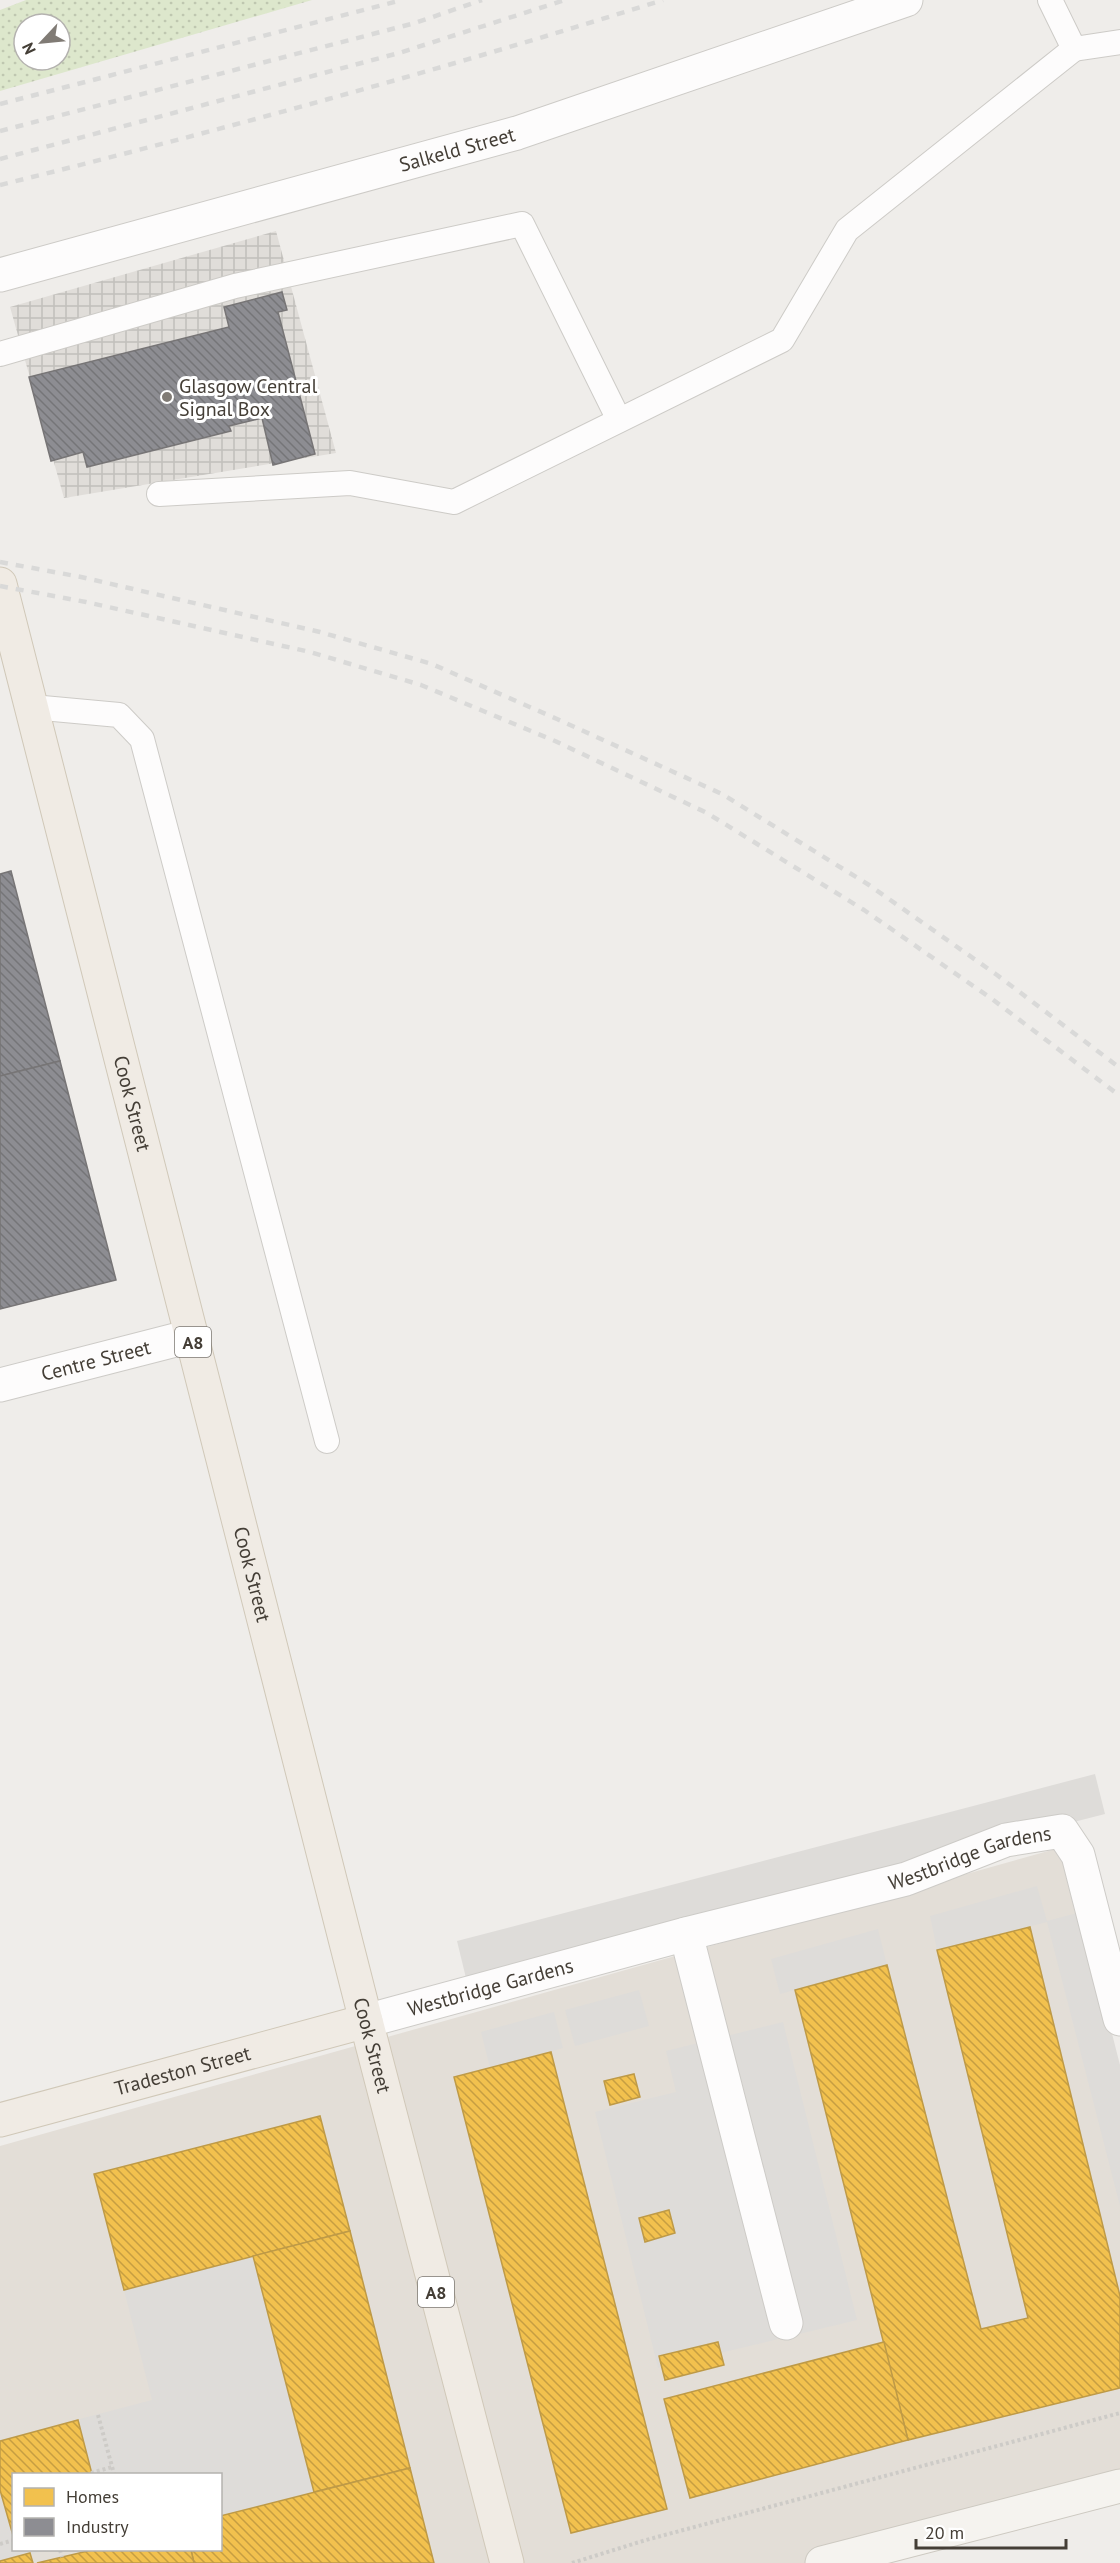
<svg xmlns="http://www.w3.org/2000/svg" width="1120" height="2563" viewBox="0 0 1120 2563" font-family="'PT Sans',sans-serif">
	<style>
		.residential { fill: #e3ded7; fill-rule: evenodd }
		.industrial { fill: url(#industrial-grid) }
		.garden { fill: url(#garden-dots); fill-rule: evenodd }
		.parking { fill: #dedcd9 }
		.homes { fill: url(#homes-back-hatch); stroke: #be9a47; stroke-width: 1.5 }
		.industry { fill: url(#industry-back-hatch); stroke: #777576; stroke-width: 1.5 }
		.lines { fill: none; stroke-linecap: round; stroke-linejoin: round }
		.lane-casing { stroke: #cdcbc7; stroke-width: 26 }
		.street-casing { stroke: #cdcbc7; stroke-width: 35 }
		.secondary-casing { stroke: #cdc9c1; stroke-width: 35 }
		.primary-casing { stroke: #d0c8b8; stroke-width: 35 }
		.path { stroke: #cdcbc7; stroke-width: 4; stroke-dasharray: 3 3; stroke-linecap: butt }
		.lane { stroke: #fdfcfc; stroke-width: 24 }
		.street { stroke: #fdfcfc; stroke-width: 33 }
		.secondary { stroke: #f5f3ef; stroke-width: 33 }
		.primary { stroke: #f0ebe4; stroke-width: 33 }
		.rail { stroke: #d9d9d8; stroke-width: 4.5; stroke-dasharray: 8 8; stroke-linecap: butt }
		.poi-dot { fill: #807b75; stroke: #fff; stroke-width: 2 }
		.labels { text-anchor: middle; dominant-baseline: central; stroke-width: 6; stroke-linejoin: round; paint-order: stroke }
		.shield { fill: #fff; stroke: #7c7872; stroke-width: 1.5 }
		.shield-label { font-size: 18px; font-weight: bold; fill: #443e36 }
		.street-label { font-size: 20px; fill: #443e36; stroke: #fff }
		.poi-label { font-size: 20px; fill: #443e36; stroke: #fff; text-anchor: start }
	</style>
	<defs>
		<pattern id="industrial-grid" width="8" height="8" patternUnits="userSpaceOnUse" patternTransform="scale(1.5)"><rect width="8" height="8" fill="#e0ddd9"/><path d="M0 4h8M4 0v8" fill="none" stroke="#c1bfbb"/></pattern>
		<pattern id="garden-dots" width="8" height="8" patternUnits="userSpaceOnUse" patternTransform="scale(1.5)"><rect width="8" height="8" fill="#dde7cc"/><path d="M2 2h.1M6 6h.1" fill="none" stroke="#bfc7b0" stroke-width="1.8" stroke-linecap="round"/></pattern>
		<pattern id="homes-back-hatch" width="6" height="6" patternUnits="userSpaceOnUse" patternTransform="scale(1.5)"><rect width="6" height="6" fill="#f2c14e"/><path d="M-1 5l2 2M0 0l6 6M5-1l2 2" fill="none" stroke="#c69e42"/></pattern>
		<pattern id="industry-back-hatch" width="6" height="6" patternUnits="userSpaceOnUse" patternTransform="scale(1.5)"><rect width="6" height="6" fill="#8d8d92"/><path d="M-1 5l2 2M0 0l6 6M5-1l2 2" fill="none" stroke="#757578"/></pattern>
	</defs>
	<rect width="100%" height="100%" fill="#efedea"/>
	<path class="residential" d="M1059 1848 1120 2094V2478L827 2563H0V2146ZM14 2474H220V2550H14Z"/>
	<polygon class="industrial" points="276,231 336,453 64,498 10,307"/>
	<path class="garden" d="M26 0H312L0 91V10ZM24 24H60V60H24Z"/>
	<g class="parking">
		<polygon points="1095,1774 1105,1814 466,1978 457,1941"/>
		<polygon points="1037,1886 1047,1921 1081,1912 1120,2065 1120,2206 1047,1922 937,1950 930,1916"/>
		<polygon points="878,1929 887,1965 780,1994 771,1959"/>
		<polygon points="639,1990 649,2026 575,2046 565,2010"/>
		<polygon points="554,2012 563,2048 490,2068 481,2032"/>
		<polygon points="783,2022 857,2320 658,2368 595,2112 676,2092 666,2051"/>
		<polygon points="253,2256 314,2492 221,2516 220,2474 14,2474 14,2550 47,2550 0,2562 0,2440 152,2400 124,2290"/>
	</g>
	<g class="homes">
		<polygon points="1030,1927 1120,2296 1120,2388 908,2440 795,1990 887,1965 981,2329 1028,2318 937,1950"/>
		<polygon points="551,2052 667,2509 571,2533 454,2077"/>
		<polygon points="634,2074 640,2097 610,2105 604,2081"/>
		<polygon points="320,2116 350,2231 124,2290 94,2174"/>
		<polygon points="669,2210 675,2233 645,2242 639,2218"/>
		<polygon points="350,2231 410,2468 314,2492 253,2256"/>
		<polygon points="718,2342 724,2365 665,2380 659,2356"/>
		<polygon points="884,2342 908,2440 690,2498 664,2399"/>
		<polygon points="78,2420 92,2474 14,2474 14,2539 0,2490 0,2441"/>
		<polygon points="410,2468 434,2563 194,2563 191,2550 220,2550 220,2516"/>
		<polygon points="92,2550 191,2550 194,2563 37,2563"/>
		<polygon points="30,2553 33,2563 0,2563 0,2561"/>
	</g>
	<g class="industry">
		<polygon points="282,292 287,310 278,312 315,454 273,465 262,418 229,426 231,431 87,467 83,452 51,461 29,377 229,327 224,307"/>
		<polygon points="11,871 60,1061 0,1076 0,874"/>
		<polygon points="60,1061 116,1280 0,1309 0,1076"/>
	</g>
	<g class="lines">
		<g class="lane-casing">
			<g id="lane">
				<polyline points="1050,0 1074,49 1120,42"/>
				<polyline points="0,354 235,286 522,224 619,420"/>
				<polyline points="159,494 350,483 454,502 782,340 847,230 1074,49"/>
				<polyline points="32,707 119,715 142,739 327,1441"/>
			</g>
		</g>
		<g class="street-casing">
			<g id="street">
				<path id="s1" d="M0 275 517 133 906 0"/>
				<path id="s2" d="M0 1385 191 1336"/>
				<polyline points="686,1934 786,2323"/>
				<path id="s3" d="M366 2021 686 1934 906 1879 1006 1840 1062 1831 1078 1855 1120 2019"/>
			</g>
		</g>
		<g class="secondary-casing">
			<polyline id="secondary" points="822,2563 1120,2486"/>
		</g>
		<g class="primary-casing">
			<g id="primary">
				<path id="s4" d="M0 584 366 2021 507 2563"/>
				<path id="s5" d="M0 2120 366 2021"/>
			</g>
		</g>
		<g class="path">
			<polyline points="98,2415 114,2474"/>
			<polyline points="91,2473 112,2467"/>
			<polyline points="0,2544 14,2540"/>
			<polyline points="60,2550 62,2557"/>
			<polyline points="572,2563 646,2540 1120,2413"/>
		</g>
		<use href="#lane" class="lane"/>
		<use href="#street" class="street"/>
		<use href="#secondary" class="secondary"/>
		<use href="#primary" class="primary"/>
		<g class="rail">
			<polyline points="0,104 402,0"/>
			<polyline points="0,131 415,23 482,0"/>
			<polyline points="0,159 399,53 565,0"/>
			<path d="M0 185C223 130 444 69 663 0"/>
			<polyline points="0,562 81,577 320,632 432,664 557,719 722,794 869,885 997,975 1120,1068"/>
			<polyline points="0,586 86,602 310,652 421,685 555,741 707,813 864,910 992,999 1120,1096"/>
		</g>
	</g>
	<circle class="poi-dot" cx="167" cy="397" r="6"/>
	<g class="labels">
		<g class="shield">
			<rect x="175" y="1327" width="36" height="30" rx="4.5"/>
			<rect x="418" y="2277" width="36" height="30" rx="4.5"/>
		</g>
		<g class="shield-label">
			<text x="193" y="1342">A8</text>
			<text x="436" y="2292">A8</text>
		</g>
		<g class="street-label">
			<text stroke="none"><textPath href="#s1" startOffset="474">Salkeld Street</textPath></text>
			<text stroke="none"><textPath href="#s4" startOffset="536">Cook Street</textPath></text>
			<text stroke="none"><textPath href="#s2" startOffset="99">Centre Street</textPath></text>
			<text stroke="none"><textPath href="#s4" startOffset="1022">Cook Street</textPath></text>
			<text stroke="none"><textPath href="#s3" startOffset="626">Westbridge Gardens</textPath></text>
			<text stroke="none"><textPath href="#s3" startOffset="129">Westbridge Gardens</textPath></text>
			<text stroke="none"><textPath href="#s4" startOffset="1508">Cook Street</textPath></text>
			<text stroke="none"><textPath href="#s5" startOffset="189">Tradeston Street</textPath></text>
		</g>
		<g class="poi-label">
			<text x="179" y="386">Glasgow Central<tspan x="179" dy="23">Signal Box</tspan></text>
		</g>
	</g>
	<rect x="12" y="2473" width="210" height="78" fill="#ffffff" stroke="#b4b2af" stroke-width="1.5"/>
	<rect x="24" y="2488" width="30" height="18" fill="#f2c14e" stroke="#b4b2af" stroke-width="1.5"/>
	<text x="66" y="2503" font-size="18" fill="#443e36">Homes</text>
	<rect x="24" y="2518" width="30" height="18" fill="#8d8d92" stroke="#b4b2af" stroke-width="1.5"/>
	<text x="66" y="2533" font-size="18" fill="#443e36">Industry</text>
	<g transform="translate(42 42) rotate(244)"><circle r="28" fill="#ffffff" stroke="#b4b2af" stroke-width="1.5"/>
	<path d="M0-4.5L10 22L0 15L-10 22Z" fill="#807b75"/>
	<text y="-9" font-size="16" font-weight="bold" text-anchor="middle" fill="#443e36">N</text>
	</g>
	<path d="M916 2539v9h150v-9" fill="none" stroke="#443e36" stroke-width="3"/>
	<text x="925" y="2539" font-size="18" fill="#443e36" stroke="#ffffff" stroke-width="4.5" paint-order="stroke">20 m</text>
</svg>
